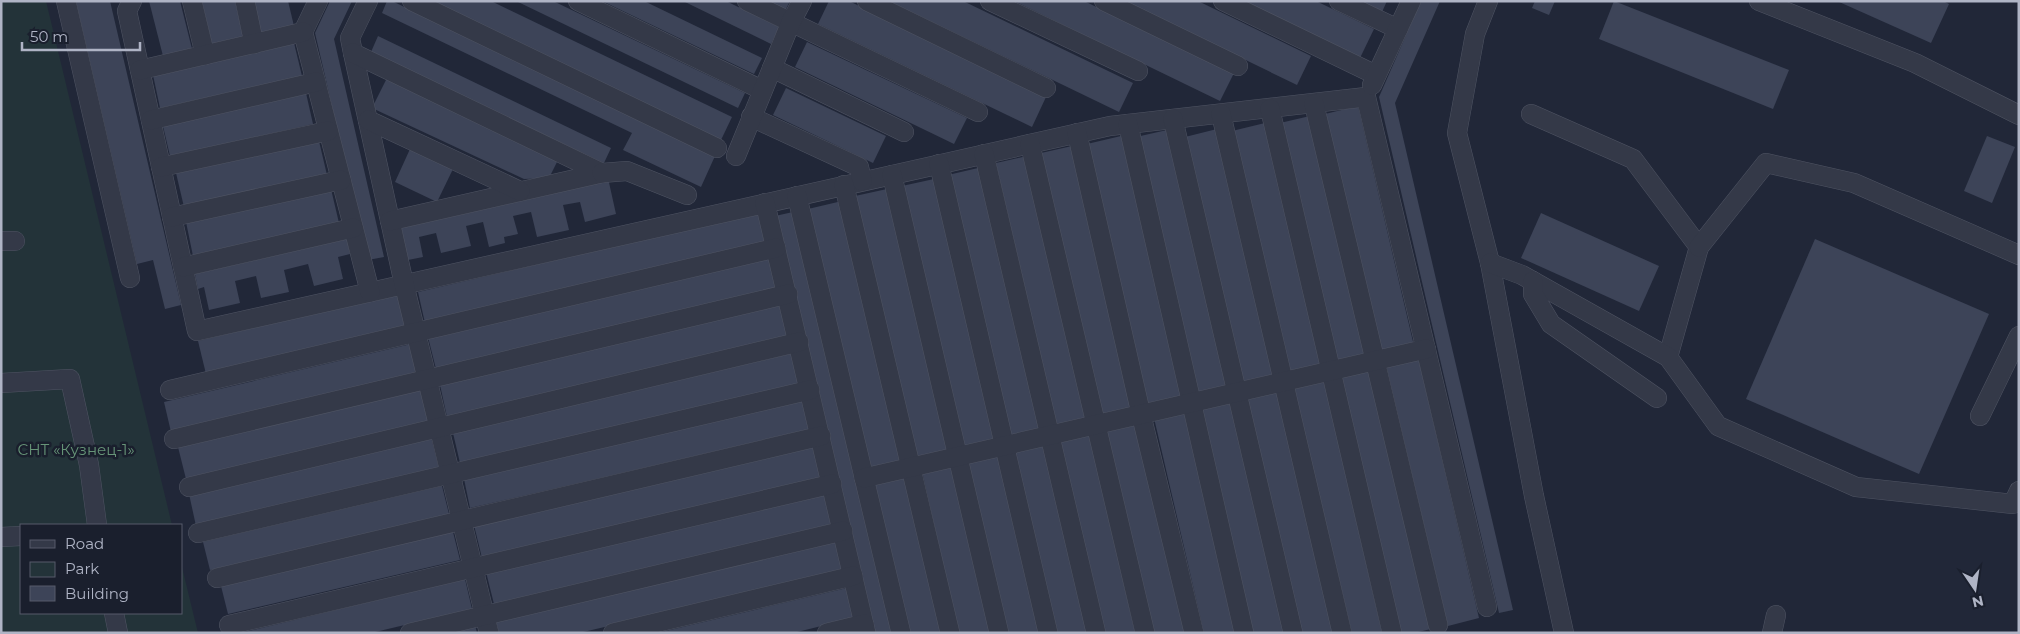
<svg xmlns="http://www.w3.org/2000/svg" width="2020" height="634" viewBox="0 0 2020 634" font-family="Montserrat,sans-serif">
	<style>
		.green { fill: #233339 }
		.building { fill: #3d4458 }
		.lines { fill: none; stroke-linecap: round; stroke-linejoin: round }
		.minor-casing { stroke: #4f5463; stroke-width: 20 }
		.minor { stroke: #343948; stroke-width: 19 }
		.labels { text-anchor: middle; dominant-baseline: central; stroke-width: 5; stroke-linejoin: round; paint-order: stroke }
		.park-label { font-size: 15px; fill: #679578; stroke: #1a1f2d }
	</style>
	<rect width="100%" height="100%" fill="#212738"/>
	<polygon class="green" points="1,1 46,1 172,525 21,525 21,613 181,613 181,563 198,633 1,633"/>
	<g class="building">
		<polygon points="76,1 110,1 181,305 165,309 153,260 137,264"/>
		<polygon points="149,1 180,1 192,49 163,56"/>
		<polygon points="202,1 235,1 243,37 212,44"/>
		<polygon points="253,1 288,1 294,26 261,34"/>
		<polygon points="330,1 352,1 334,39 384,257 368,260 315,33"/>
		<polygon points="387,1 392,1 715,156 701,187 623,150 632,133 382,13"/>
		<polygon points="431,1 491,1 732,117 721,140"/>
		<polygon points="516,1 553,1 745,93 738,108"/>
		<polygon points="602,1 644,1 762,58 754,74"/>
		<polygon points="683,1 726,1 779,27 771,44"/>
		<polygon points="765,1 790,1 785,11"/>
		<polygon points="829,1 849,1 1046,97 1032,127 818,24"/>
		<polygon points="889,1 963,1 1133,83 1119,112"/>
		<polygon points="1014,1 1084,1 1234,73 1220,101"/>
		<polygon points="1124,1 1198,1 1311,56 1297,85"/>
		<polygon points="1242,1 1316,1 1374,29 1360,58"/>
		<polygon points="1360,1 1387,1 1382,12"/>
		<polygon points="1421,1 1440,1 1395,103 1513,610 1499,613 1379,97"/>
		<polygon points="1535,1 1555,1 1549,15 1532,8"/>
		<polygon points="1614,1 1789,70 1773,109 1599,39"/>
		<polygon points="1837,1 1943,1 1949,4 1931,43"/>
		<polygon points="378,36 611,148 604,163 371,52"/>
		<polygon points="807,42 967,118 954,144 795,67"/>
		<polygon points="294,43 302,76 160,108 153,75"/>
		<polygon points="387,78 558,160 549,178 524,179 372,108"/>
		<polygon points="786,88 886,136 873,163 773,115"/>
		<polygon points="306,93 313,124 170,156 163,126"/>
		<polygon points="1358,106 1414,346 1381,354 1325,114"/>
		<polygon points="1310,116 1366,356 1336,363 1280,123"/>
		<polygon points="1265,123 1322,365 1289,373 1232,131"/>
		<polygon points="1217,129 1274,375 1242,382 1185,137"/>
		<polygon points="1167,130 1227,387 1196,394 1136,137"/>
		<polygon points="1121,136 1182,397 1148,405 1087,144"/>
		<polygon points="1987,136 2015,147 1992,203 1964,191"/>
		<polygon points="319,141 327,175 184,207 176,173"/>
		<polygon points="1072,146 1133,408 1102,415 1041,153"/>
		<polygon points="410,149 453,169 437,202 395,182"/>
		<polygon points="1027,156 1088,419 1057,426 996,163"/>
		<polygon points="978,168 1039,429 1009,436 948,175"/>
		<polygon points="608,178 616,214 585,222 580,202 563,205 569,230 537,237 531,212 513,216 518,234 504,237 505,243 489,247 483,222 466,226 471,246 441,253 436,233 419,237 423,257 408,260 400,226"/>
		<polygon points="934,179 995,440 963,448 902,186"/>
		<polygon points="331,189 339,223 193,256 186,222"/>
		<polygon points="887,189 948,452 916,460 855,196"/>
		<polygon points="842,201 902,460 868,468 808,209"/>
		<polygon points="763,212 771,242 425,323 418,292"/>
		<polygon points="793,212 892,633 872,633 775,216"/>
		<polygon points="1541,213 1659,266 1639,311 1521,258"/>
		<polygon points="347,239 350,254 338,257 343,279 314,286 308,264 284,270 289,292 261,298 256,276 235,281 240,303 209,310 204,287 198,289 195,274"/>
		<polygon points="1815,239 1989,314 1919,474 1746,399"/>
		<polygon points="774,256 781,288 436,369 428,337"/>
		<polygon points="398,294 406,328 206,374 198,341"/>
		<polygon points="785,304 793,336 447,417 440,385"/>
		<polygon points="411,344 418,374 171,432 164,402"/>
		<polygon points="798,352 805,382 460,463 453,433"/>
		<polygon points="1418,357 1479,618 1448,626 1386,364"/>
		<polygon points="1371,369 1431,629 1414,633 1401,633 1341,376"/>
		<polygon points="1324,381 1382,633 1352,633 1294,388"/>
		<polygon points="423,389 431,422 186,479 178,447"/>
		<polygon points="1279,391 1336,633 1301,633 1246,398"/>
		<polygon points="808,399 814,428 470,508 464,479"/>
		<polygon points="1231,401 1285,633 1252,633 1199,409"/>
		<polygon points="1184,411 1236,633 1204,633 1154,418"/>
		<polygon points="1137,423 1186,633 1154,633 1107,431"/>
		<polygon points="1089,433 1135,633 1104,633 1058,440"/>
		<polygon points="431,437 439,469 196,526 189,494"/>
		<polygon points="818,444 826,478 482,558 474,525"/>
		<polygon points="1044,444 1089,633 1057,633 1014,451"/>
		<polygon points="997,453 1039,633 1007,633 966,460"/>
		<polygon points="953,464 992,633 959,633 922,471"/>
		<polygon points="904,476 941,633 909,633 874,483"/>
		<polygon points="442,486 449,514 210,570 203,542"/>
		<polygon points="829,492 836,523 494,604 486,572"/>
		<polygon points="453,532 460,560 228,614 221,586"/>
		<polygon points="840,540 847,570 579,633 499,633 496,621"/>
		<polygon points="465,579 472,609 371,633 240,633"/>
		<polygon points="851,587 858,617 793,633 657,633"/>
		<polygon points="475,625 477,633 448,633"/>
	</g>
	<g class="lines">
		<g class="minor-casing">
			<g id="minor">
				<polyline points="66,1 130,278"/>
				<polyline points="132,1 127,11 197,331 1110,126 1366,97 1487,607"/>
				<polyline points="192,1 205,55"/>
				<polyline points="245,1 254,44"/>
				<polyline points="318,1 303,32 370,292"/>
				<polyline points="368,1 350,38 353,53 404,284 489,633"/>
				<polyline points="412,1 717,148"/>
				<polyline points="578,1 762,90"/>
				<polyline points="747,1 978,112"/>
				<polyline points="867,1 1046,88"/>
				<polyline points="990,1 1138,71"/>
				<polyline points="1104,1 1238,66"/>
				<polyline points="1223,1 1376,75"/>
				<polyline points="1339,1 1398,29"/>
				<polyline points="1488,1 1475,34 1457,133 1490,263 1534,496 1564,633"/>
				<polyline points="1759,1 1915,63 2019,115"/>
				<polyline points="353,53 602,173 390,221"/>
				<polyline points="772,68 904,132"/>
				<polyline points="140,70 303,32"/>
				<polyline points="1372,85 1411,1"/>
				<polyline points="1314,104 1438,625"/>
				<polyline points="1270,109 1392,633"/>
				<polyline points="1221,114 1342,633"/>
				<polyline points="1531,114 1633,159 1699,247 1668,357"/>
				<polyline points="751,117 859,167 862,181"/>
				<polyline points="1173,119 1293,633"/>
				<polyline points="151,120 316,82"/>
				<polyline points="368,120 520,191"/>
				<polyline points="1128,124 1244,633"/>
				<polyline points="1077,133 1141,414 1194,633"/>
				<polyline points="1030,144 1145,633"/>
				<polyline points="984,154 1096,633"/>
				<polyline points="736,156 791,22 802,1"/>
				<polyline points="939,164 1048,633"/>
				<polyline points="161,167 328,131"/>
				<polyline points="602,173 627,171 687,195"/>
				<polyline points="892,175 999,633"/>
				<polyline points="844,185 950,633"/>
				<polyline points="797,196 901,633"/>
				<polyline points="765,203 866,633"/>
				<polyline points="172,217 341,180"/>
				<polyline points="1,241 15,241"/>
				<polyline points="1699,247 1766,163 1854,183 2019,255"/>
				<polyline points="1490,263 1522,275 1668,357 1718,426 1856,487 2013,504 2019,491"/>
				<polyline points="183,267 353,228"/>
				<polyline points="1533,281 1533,294 1551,324 1657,398"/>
				<polyline points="1,383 70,379 89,465 97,525"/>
				<polyline points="170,390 776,248"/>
				<polyline points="1980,416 2019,336"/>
				<polyline points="174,439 788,294"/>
				<polyline points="864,478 1426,349"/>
				<polyline points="189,487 799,342"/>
				<polyline points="198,533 810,390"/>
				<polyline points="1,537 21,536"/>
				<polyline points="217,578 821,436"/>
				<polyline points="114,613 118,633"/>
				<polyline points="229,625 832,484"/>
				<polyline points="410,633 843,531"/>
				<polyline points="613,633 853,576"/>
				<polyline points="827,633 864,624"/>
				<polyline points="1772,633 1776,615"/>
			</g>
		</g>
		<use href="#minor" class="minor"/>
	</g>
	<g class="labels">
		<g class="park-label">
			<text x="76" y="449">СНТ «Кузнец-1»</text>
		</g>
	</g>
	<rect width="2020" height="634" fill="none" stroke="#afb4c5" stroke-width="5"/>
	<rect x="20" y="524" width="162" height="90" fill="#1a1f2d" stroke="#565b6a"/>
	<rect x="30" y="540" width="25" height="8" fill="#343948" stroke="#565b6a"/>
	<text x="65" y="549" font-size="15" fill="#afb4c5">Road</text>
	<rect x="30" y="562" width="25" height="15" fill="#233339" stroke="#565b6a"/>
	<text x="65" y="574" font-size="15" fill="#afb4c5">Park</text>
	<rect x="30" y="586" width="25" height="15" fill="#3d4458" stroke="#565b6a"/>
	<text x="65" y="599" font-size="15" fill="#afb4c5">Building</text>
	<g transform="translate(1975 589) rotate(167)" stroke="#1a1f2d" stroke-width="4" paint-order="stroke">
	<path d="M0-4L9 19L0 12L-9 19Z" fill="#afb4c5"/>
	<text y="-8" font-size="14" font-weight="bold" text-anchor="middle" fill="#afb4c5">N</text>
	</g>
	<path d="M22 42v8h118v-8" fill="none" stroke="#afb4c5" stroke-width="2.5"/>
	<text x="30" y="42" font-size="15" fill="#afb4c5" stroke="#1a1f2d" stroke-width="4" paint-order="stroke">50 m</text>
</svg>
